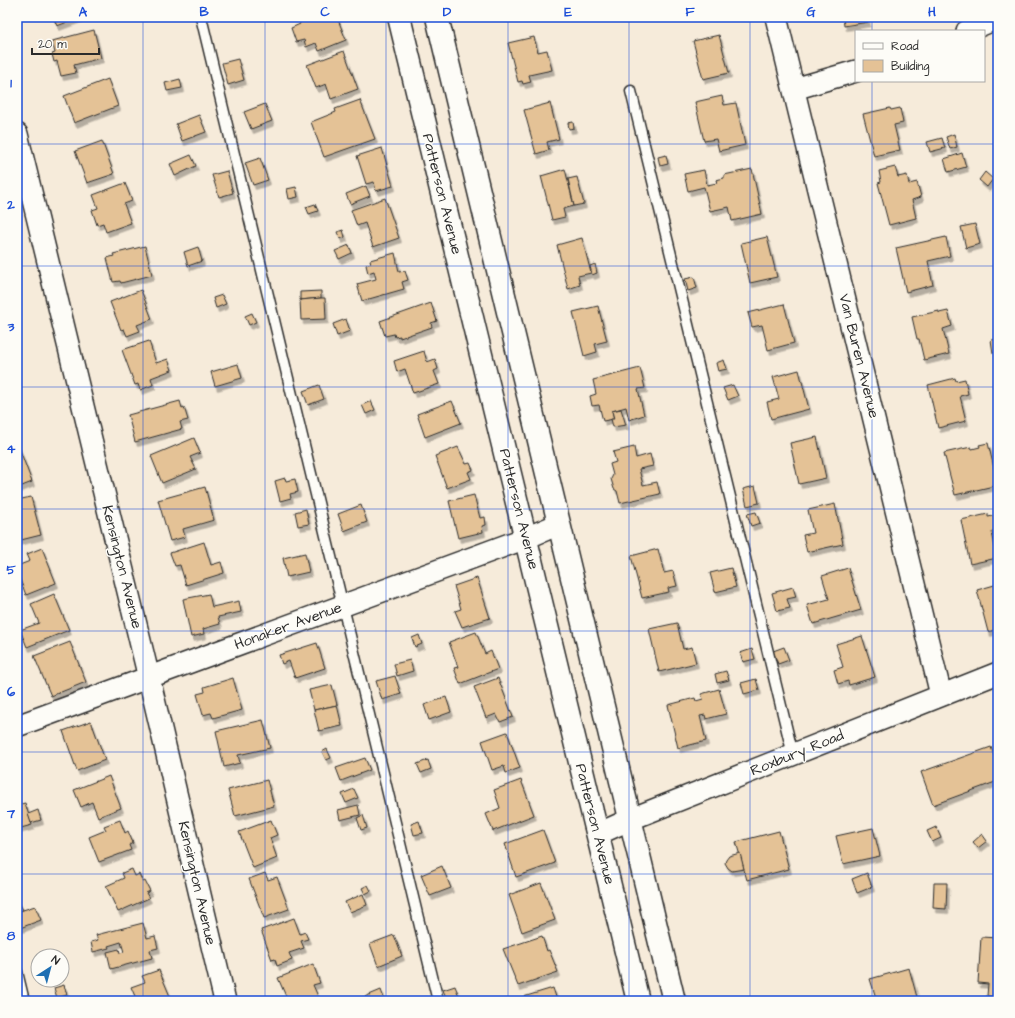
<svg xmlns="http://www.w3.org/2000/svg" width="1015" height="1018" viewBox="0 0 1015 1018" font-family="'Architects Daughter',sans-serif">
	<style>
		.building { fill: #e4c296; stroke: #2b2b2b; filter: url(#shadow) }
		.lines { fill: none; stroke-linecap: round; stroke-linejoin: round }
		.lane-casing { stroke: #2b2b2b; stroke-width: 13 }
		.street-casing { stroke: #2b2b2b; stroke-width: 24 }
		.primary-casing { stroke: #2b2b2b; stroke-width: 25 }
		.lane { stroke: #fdfcf7; stroke-width: 10 }
		.street { stroke: #fdfcf7; stroke-width: 21 }
		.primary { stroke: #fdfcf7; stroke-width: 22 }
		.grid { fill: none; stroke: #1d4ed8; stroke-width: 1; stroke-opacity: 0.55 }
		.labels { text-anchor: middle; dominant-baseline: central; stroke-width: 3; stroke-linejoin: round; paint-order: stroke }
		.street-label { font-size: 15px; fill: #2b2b2b; stroke: #fdfcf7 }
		.neatline { fill: none; stroke: #1d4ed8; stroke-width: 1.5 }
		.grid-label { font-size: 13px; text-anchor: middle; font-weight: bold; fill: #1d4ed8 }
	</style>
	<defs>
		<filter id="shadow"><feDropShadow dx="2.5" dy="4.5" stdDeviation="0" flood-color="#0004"/></filter>
	</defs>
	<rect width="100%" height="100%" fill="#f6ebda"/>
	<filter id="ink" filterUnits="userSpaceOnUse"><feTurbulence type="fractalNoise" baseFrequency=".025" numOctaves="2"/><feDisplacementMap in="SourceGraphic" scale="8" xChannelSelector="R" yChannelSelector="G"/><feConvolveMatrix kernelMatrix="1 2 1 2 8 2 1 2 1" color-interpolation-filters="sRGB"/></filter>
	<g filter="url(#ink)">
		<g class="building">
			<polygon points="53,17 81,17 57,26"/>
			<polygon points="297,17 337,17 346,40 319,51 316,43 306,47 304,40 296,42 291,28 300,24"/>
			<polygon points="843,17 867,17 868,22 844,26"/>
			<polygon points="94,30 101,58 74,65 76,73 61,76 57,61 54,62 52,54 55,53 52,41"/>
			<polygon points="719,35 729,73 703,79 693,41"/>
			<polygon points="534,37 538,52 547,50 552,70 529,75 531,82 523,84 522,81 518,82 508,43"/>
			<polygon points="344,51 358,89 331,99 326,84 316,88 307,65"/>
			<polygon points="238,59 244,80 228,85 222,63"/>
			<polygon points="108,79 118,106 74,123 64,96"/>
			<polygon points="180,79 182,88 167,91 165,83"/>
			<polygon points="722,96 724,105 736,103 745,145 719,151 716,139 704,141 695,102"/>
			<polygon points="360,100 375,139 324,157 311,122 336,112 335,109"/>
			<polygon points="550,103 559,139 547,142 549,150 536,154 524,110"/>
			<polygon points="265,104 272,121 251,129 244,112"/>
			<polygon points="890,108 891,110 900,108 903,123 894,125 900,150 874,156 863,114"/>
			<polygon points="199,115 206,132 182,141 176,124"/>
			<polygon points="573,122 574,128 569,129 568,123"/>
			<polygon points="954,134 957,147 950,149 946,137"/>
			<polygon points="942,138 945,148 930,152 927,142"/>
			<polygon points="102,141 114,174 87,183 75,151"/>
			<polygon points="382,148 393,186 376,191 374,182 366,184 357,156"/>
			<polygon points="962,153 966,167 948,172 944,159"/>
			<polygon points="191,155 196,166 175,176 170,164"/>
			<polygon points="666,155 668,164 660,166 658,157"/>
			<polygon points="260,158 268,180 253,185 245,163"/>
			<polygon points="895,167 898,177 907,175 909,184 917,182 921,197 912,200 916,218 889,225 878,183 881,182 879,171"/>
			<polygon points="565,169 574,206 563,209 565,217 552,220 541,176"/>
			<polygon points="752,169 762,214 732,221 729,207 710,211 704,187 688,191 684,174 704,170 707,185 717,183 716,180 724,178 724,175"/>
			<polygon points="227,171 233,193 219,197 212,175"/>
			<polygon points="985,172 993,179 987,187 979,180"/>
			<polygon points="577,177 584,204 574,206 568,179"/>
			<polygon points="125,183 132,201 124,204 131,223 106,232 103,223 97,225 92,210 98,208 93,195"/>
			<polygon points="366,186 370,196 350,204 346,194"/>
			<polygon points="296,187 298,197 289,199 287,189"/>
			<polygon points="385,198 399,238 373,247 365,223 357,226 351,210"/>
			<polygon points="315,204 318,211 309,214 306,207"/>
			<polygon points="975,224 980,244 966,248 961,227"/>
			<polygon points="343,230 345,237 340,239 337,232"/>
			<polygon points="767,237 777,277 750,283 741,243"/>
			<polygon points="946,237 950,256 928,261 933,285 906,292 896,248"/>
			<polygon points="582,238 591,273 578,276 580,285 568,289 557,245"/>
			<polygon points="349,245 352,253 339,259 335,251"/>
			<polygon points="145,246 152,275 121,283 120,281 113,282 107,258 114,256 113,254"/>
			<polygon points="198,247 202,261 188,266 184,252"/>
			<polygon points="395,253 399,272 405,271 408,280 402,282 404,289 362,301 357,284 376,279 374,271 368,273 366,265 371,263 370,260"/>
			<polygon points="595,264 597,273 592,275 590,266"/>
			<polygon points="694,277 697,288 688,291 685,279"/>
			<polygon points="141,290 152,319 137,325 140,331 127,336 124,329 121,330 110,302"/>
			<polygon points="321,291 321,298 300,300 300,292"/>
			<polygon points="222,295 226,304 216,308 213,298"/>
			<polygon points="321,298 325,298 326,319 301,320 300,300"/>
			<polygon points="431,303 437,321 431,323 432,327 400,338 400,336 395,337 394,334 385,336 380,321"/>
			<polygon points="784,304 794,343 768,350 762,325 752,327 748,313"/>
			<polygon points="598,306 607,341 595,344 597,352 584,356 573,312"/>
			<polygon points="939,311 939,313 948,311 952,326 943,329 949,354 924,360 919,339 917,339 912,317"/>
			<polygon points="252,313 256,322 249,325 245,316"/>
			<polygon points="346,319 350,331 337,336 333,324"/>
			<polygon points="998,339 998,352 993,353 991,340"/>
			<polygon points="149,341 156,363 168,359 172,370 151,378 153,385 140,390 138,384 135,385 122,350"/>
			<polygon points="424,351 427,362 435,359 438,369 434,371 439,384 413,393 405,369 397,372 394,361"/>
			<polygon points="724,360 727,369 718,371 716,363"/>
			<polygon points="238,364 242,378 215,386 211,372"/>
			<polygon points="640,368 645,388 638,389 644,415 629,420 626,407 612,411 614,419 603,421 599,405 592,406 590,396 596,394 593,380"/>
			<polygon points="799,370 809,409 771,419 767,402 779,399 773,377"/>
			<polygon points="955,378 956,381 965,379 968,394 960,396 966,421 938,428 928,385"/>
			<polygon points="319,385 324,399 308,405 303,391"/>
			<polygon points="733,385 738,396 728,400 723,388"/>
			<polygon points="180,401 182,408 184,407 188,420 180,422 182,429 135,442 128,415"/>
			<polygon points="371,401 375,410 366,414 362,405"/>
			<polygon points="452,401 461,423 425,437 417,414"/>
			<polygon points="621,409 626,425 613,427 611,419 614,419 612,411"/>
			<polygon points="817,437 826,478 799,484 790,443"/>
			<polygon points="194,438 200,453 190,457 196,469 162,483 151,456"/>
			<polygon points="988,443 998,485 955,495 944,453 971,447 972,449 980,447 979,445"/>
			<polygon points="17,445 18,445 32,482 17,488"/>
			<polygon points="458,447 466,464 470,463 473,470 468,472 471,479 447,488 435,456"/>
			<polygon points="634,447 636,458 650,454 653,466 639,469 643,485 657,482 660,494 620,503 617,491 614,489 611,479 613,475 610,464 616,462 613,452"/>
			<polygon points="285,478 286,481 295,479 298,492 290,494 291,498 280,501 275,481"/>
			<polygon points="755,486 759,503 747,506 743,489"/>
			<polygon points="205,487 214,520 183,529 185,537 170,541 158,500"/>
			<polygon points="474,495 480,518 485,517 486,525 482,526 483,532 458,538 449,501"/>
			<polygon points="31,497 41,535 17,541 17,500"/>
			<polygon points="835,504 843,544 807,552 803,535 813,533 808,510"/>
			<polygon points="361,505 367,522 344,531 338,514"/>
			<polygon points="306,509 309,524 298,526 295,512"/>
			<polygon points="756,512 760,523 751,526 747,514"/>
			<polygon points="988,514 988,517 998,515 998,530 992,532 997,558 970,564 961,520"/>
			<polygon points="204,542 211,565 221,562 224,573 186,585 180,565 175,566 170,553"/>
			<polygon points="42,548 56,583 26,595 17,572 17,566 30,561 27,554"/>
			<polygon points="658,549 664,573 673,571 677,586 668,588 669,592 642,598 631,556"/>
			<polygon points="305,553 309,572 287,577 283,558"/>
			<polygon points="731,568 736,587 715,592 710,573"/>
			<polygon points="848,568 861,610 813,624 807,605 829,599 822,576"/>
			<polygon points="477,578 490,618 462,627 455,611 461,609 454,586"/>
			<polygon points="998,584 998,629 988,632 977,590"/>
			<polygon points="793,587 796,597 787,599 790,608 777,611 772,593"/>
			<polygon points="54,594 69,630 27,647 20,630 39,623 31,604"/>
			<polygon points="209,594 212,607 239,601 241,612 218,617 220,624 203,629 204,634 191,637 183,599"/>
			<polygon points="677,623 683,649 692,647 696,663 659,672 649,629"/>
			<polygon points="476,632 485,654 491,651 498,669 460,684 454,668 458,667 449,642"/>
			<polygon points="419,635 422,644 415,647 412,638"/>
			<polygon points="862,636 875,677 849,685 848,681 838,684 834,670 843,667 836,644"/>
			<polygon points="70,642 86,682 51,696 34,656"/>
			<polygon points="317,643 325,668 295,678 289,661 282,664 279,655"/>
			<polygon points="784,647 789,660 778,664 773,651"/>
			<polygon points="752,649 755,659 743,662 740,653"/>
			<polygon points="410,660 413,671 397,676 394,664"/>
			<polygon points="726,671 729,680 717,683 715,674"/>
			<polygon points="395,676 401,694 382,700 376,681"/>
			<polygon points="233,678 242,710 213,718 211,713 203,715 197,694 205,692 204,687"/>
			<polygon points="498,678 513,717 500,722 496,714 486,718 474,687"/>
			<polygon points="756,679 759,690 744,694 741,683"/>
			<polygon points="332,685 337,705 314,710 309,690"/>
			<polygon points="719,689 726,714 706,719 705,715 700,716 706,741 678,748 668,705 695,698 696,701 703,699 701,694"/>
			<polygon points="446,697 451,712 429,720 424,705"/>
			<polygon points="337,705 342,726 319,731 314,710"/>
			<polygon points="263,720 270,748 238,755 240,763 224,767 216,731"/>
			<polygon points="91,721 105,760 77,771 63,731"/>
			<polygon points="507,732 520,768 506,773 504,766 492,770 482,741"/>
			<polygon points="991,747 998,766 998,781 933,805 921,772"/>
			<polygon points="327,749 331,758 326,760 322,752"/>
			<polygon points="365,758 370,770 341,781 336,768"/>
			<polygon points="428,760 431,769 421,773 417,764"/>
			<polygon points="109,776 121,808 98,817 92,802 81,807 74,790"/>
			<polygon points="267,780 274,806 235,816 228,790"/>
			<polygon points="521,780 534,815 493,831 486,814 500,808 494,790"/>
			<polygon points="354,789 358,798 346,803 342,794"/>
			<polygon points="25,803 32,825 17,829 17,805"/>
			<polygon points="358,805 360,815 340,820 338,810"/>
			<polygon points="38,810 41,820 31,823 28,814"/>
			<polygon points="363,815 367,828 361,830 357,818"/>
			<polygon points="120,820 125,833 128,831 133,843 129,845 131,850 99,862 89,837 106,830 104,826"/>
			<polygon points="271,820 277,835 270,838 277,858 253,868 239,832"/>
			<polygon points="419,821 423,833 414,835 411,824"/>
			<polygon points="936,827 941,838 932,842 927,831"/>
			<polygon points="873,828 880,856 843,864 836,836"/>
			<polygon points="543,830 555,863 516,877 505,844"/>
			<polygon points="779,831 789,869 747,880 736,842"/>
			<polygon points="982,834 987,841 978,848 973,842"/>
			<polygon points="740,853 744,869 732,871 728,868 725,863 726,860 729,856"/>
			<polygon points="442,866 451,888 430,896 421,875"/>
			<polygon points="132,869 135,876 139,874 143,882 145,881 150,891 146,893 149,898 118,912 106,886 124,878 122,873"/>
			<polygon points="265,873 268,880 277,877 289,909 264,918 249,879"/>
			<polygon points="867,873 872,887 857,893 852,879"/>
			<polygon points="541,883 555,920 522,932 509,895"/>
			<polygon points="934,883 947,883 946,909 933,908"/>
			<polygon points="368,885 371,891 365,894 362,888"/>
			<polygon points="363,894 367,905 350,912 345,902"/>
			<polygon points="20,904 23,910 17,912 17,905"/>
			<polygon points="35,906 41,920 20,928 17,921 17,912"/>
			<polygon points="294,918 300,934 305,932 308,939 301,941 304,948 289,953 292,960 277,966 275,959 272,960 261,930"/>
			<polygon points="143,923 147,938 155,936 158,948 150,950 152,958 111,969 107,952 119,949 120,953 124,952 121,942 108,946 109,948 93,952 91,942 98,940 96,935"/>
			<polygon points="394,935 402,956 378,966 370,944"/>
			<polygon points="542,936 547,951 549,950 558,972 518,986 503,949"/>
			<polygon points="981,937 998,938 998,997 987,996 988,984 978,983"/>
			<polygon points="313,964 320,983 313,985 320,1001 288,1001 278,978"/>
			<polygon points="909,968 918,1001 877,1001 870,979"/>
			<polygon points="159,970 172,1001 137,1001 131,987 145,982 142,976"/>
			<polygon points="64,985 67,995 57,998 54,988"/>
			<polygon points="455,986 459,996 447,1000 443,990"/>
			<polygon points="553,988 557,1000 560,999 560,1001 510,1001"/>
			<polygon points="381,990 385,1001 364,1001 362,998"/>
		</g>
		<g class="lines">
			<g class="lane-casing">
				<g id="lane">
					<polyline points="201,17 438,1001"/>
					<polyline points="631,91 793,755"/>
					<polyline points="17,972 24,1001"/>
				</g>
			</g>
			<g class="street-casing">
				<g id="street">
					<polyline points="776,17 941,695"/>
					<polyline points="967,31 998,18"/>
					<polyline points="794,89 856,71"/>
					<polyline points="17,134 149,678 225,1001"/>
					<polyline points="17,726 526,538 559,524"/>
					<polyline points="598,834 631,819 998,673"/>
				</g>
			</g>
			<g class="primary-casing">
				<g id="primary">
					<polyline points="399,17 638,1001"/>
					<polyline points="437,17 674,1001"/>
				</g>
			</g>
			<use href="#lane" class="lane"/>
			<use href="#street" class="street"/>
			<use href="#primary" class="primary"/>
		</g>
	</g>
	<path class="grid" d="M143 17V1001M265 17V1001M386 17V1001M508 17V1001M629 17V1001M750 17V1001M872 17V31M872 81V1001M17 144H998M17 266H998M17 387H998M17 509H998M17 631H998M17 752H998M17 874H998"/>
	<g class="labels">
		<g class="street-label">
			<text transform="translate(442 194) rotate(76)">Patterson Avenue</text>
			<text transform="translate(859 356) rotate(76)">Van Buren Avenue</text>
			<text transform="translate(519 509) rotate(76)">Patterson Avenue</text>
			<text transform="translate(122 567) rotate(76)">Kensington Avenue</text>
			<text transform="translate(288 626) rotate(-20)">Honaker Avenue</text>
			<text transform="translate(797 753) rotate(-22)">Roxbury Road</text>
			<text transform="translate(595 824) rotate(76)">Patterson Avenue</text>
			<text transform="translate(197 883) rotate(77)">Kensington Avenue</text>
		</g>
	</g>
	<rect width="1015" height="1018" fill="none" stroke="#fdfcf7" stroke-width="44"/>
	<rect x="855" y="30" width="130" height="52" fill="#fdfcf7" stroke="#a9a8a5"/>
	<rect x="863" y="43" width="20" height="6" fill="#fdfcf7" stroke="#a9a8a5"/>
	<text x="891" y="50" font-size="12" fill="#2b2b2b">Road</text>
	<rect x="863" y="60" width="20" height="12" fill="#e4c296" stroke="#a9a8a5"/>
	<text x="891" y="70" font-size="12" fill="#2b2b2b">Building</text>
	<g transform="translate(50 968) rotate(36)"><circle r="19" fill="#fdfcf7" stroke="#a9a8a5"/>
	<path d="M0-3L7 15L0 10L-7 15Z" fill="#1f6fb2"/>
	<text y="-6" font-size="11" font-weight="bold" text-anchor="middle" fill="#2b2b2b">N</text>
	</g>
	<path d="M32 48v6h67v-6" fill="none" stroke="#2b2b2b" stroke-width="2"/>
	<text x="38" y="48" font-size="12" fill="#2b2b2b" stroke="#fdfcf7" stroke-width="3" paint-order="stroke">20 m</text>
	<rect x="22" y="22" width="971" height="974" class="neatline"/>
	<g class="grid-label">
		<text x="83" y="16">A</text>
		<text x="204" y="16">B</text>
		<text x="325" y="16">C</text>
		<text x="447" y="16">D</text>
		<text x="568" y="16">E</text>
		<text x="690" y="16">F</text>
		<text x="811" y="16">G</text>
		<text x="932" y="16">H</text>
		<text x="11" y="87">1</text>
		<text x="11" y="209">2</text>
		<text x="11" y="331">3</text>
		<text x="11" y="453">4</text>
		<text x="11" y="574">5</text>
		<text x="11" y="696">6</text>
		<text x="11" y="818">7</text>
		<text x="11" y="940">8</text>
	</g>
</svg>
